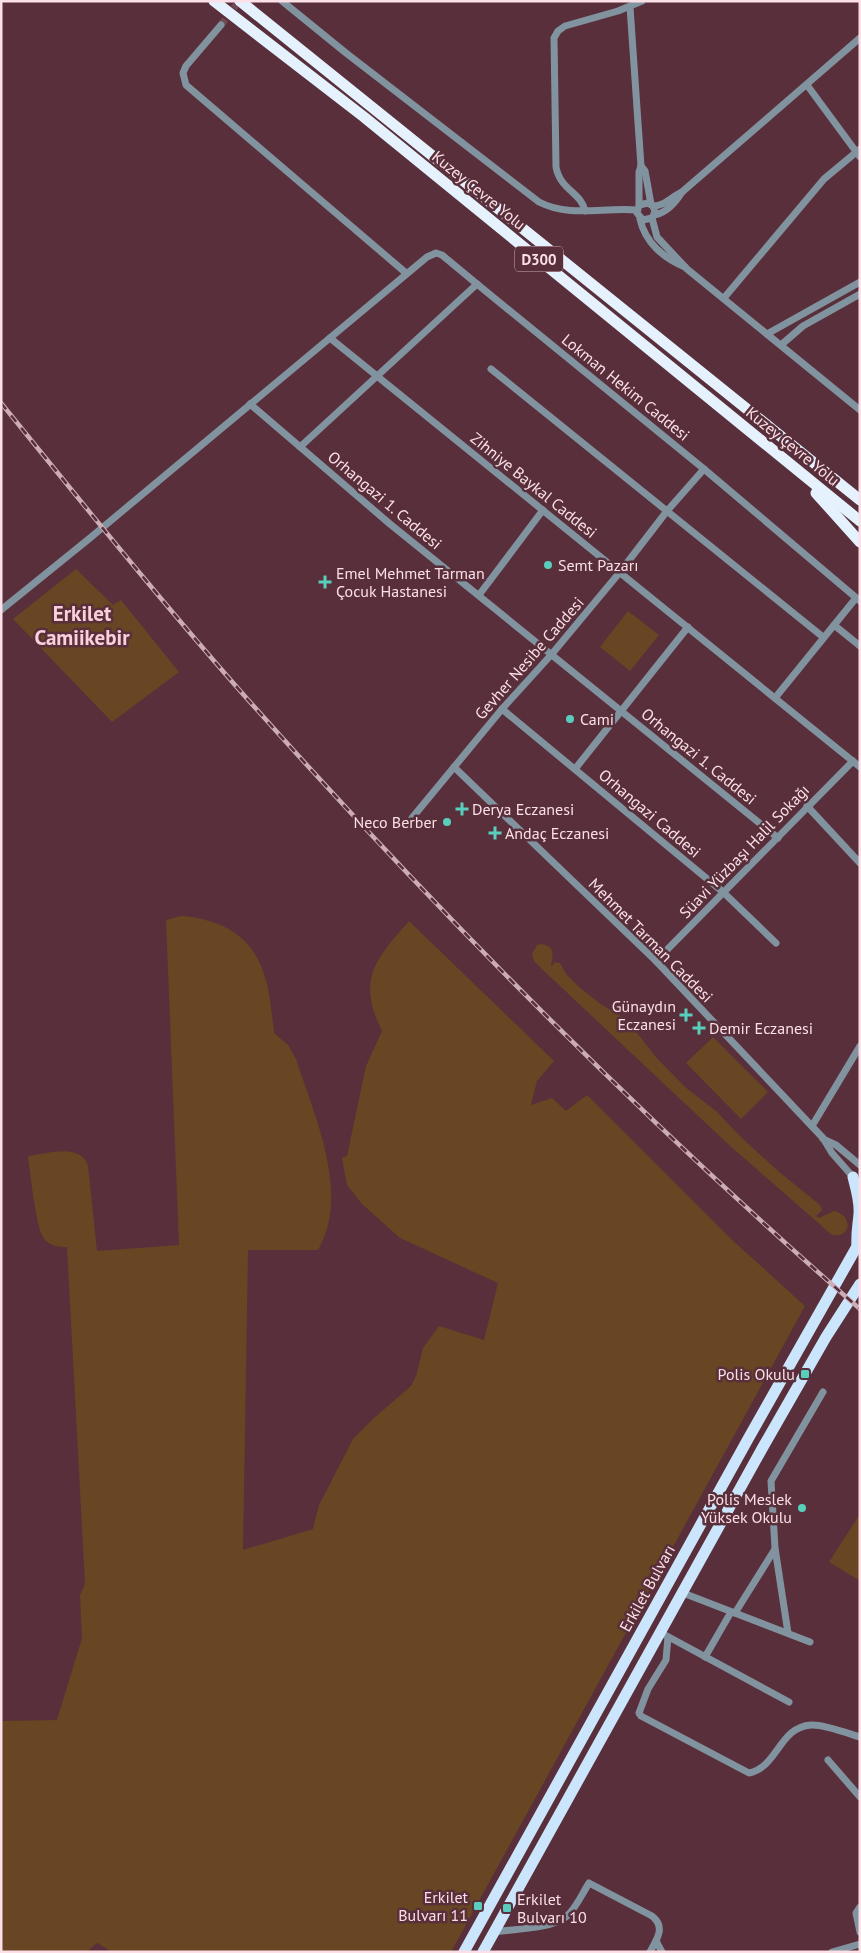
<svg xmlns="http://www.w3.org/2000/svg" width="861" height="1953" viewBox="0 0 861 1953" font-family="'PT Sans',sans-serif">
	<style>
		.green { fill: #684523 }
		.lines { fill: none; stroke-linecap: round; stroke-linejoin: round }
		.minor-tunnel { stroke: #714a54; stroke-width: 7; stroke-dasharray: 7 3.5; stroke-linecap: butt }
		.minor { stroke: #8293a0; stroke-width: 7 }
		.primary { stroke: #cbe6fc; stroke-width: 11 }
		.trunk { stroke: #e5f2fe; stroke-width: 11 }
		.rail-casing { stroke: #ccacb5; stroke-width: 4.5 }
		.rail { stroke: #582f3a; stroke-width: 2.5; stroke-dasharray: 8; stroke-linecap: butt }
		.poi-dot { fill: #5acebd; stroke: #582f3a; stroke-width: 2 }
		.labels { text-anchor: middle; dominant-baseline: central; stroke-width: 5; stroke-linejoin: round; paint-order: stroke }
		.shield { fill: #582f3a; stroke: #cbabb3; stroke-width: 1 }
		.shield-label { font-size: 15px; font-weight: bold; fill: #fce0e7 }
		.street-label { font-size: 16px; fill: #fce0e7; stroke: #582f3a }
		.poi-label { font-size: 16px; fill: #fce0e7; stroke: #582f3a; text-anchor: start }
		.district-label { font-size: 21px; font-weight: bold; fill: #fad0da; stroke: #582f3a }
	</style>
	<rect width="100%" height="100%" fill="#582f3a"/>
	<g class="green">
		<polygon points="76,569 113,605 121,600 179,672 112,722 13,619"/>
		<polygon points="628,611 659,635 630,671 600,647"/>
		<path d="M181 916C193 916 203 919 215 923 266 941 269 987 274 1033L288 1045 296 1059C314 1115 351 1194 318 1250H248L243 1550 313 1529 319 1505 353 1439 374 1418 411 1386 416 1376 423 1348 439 1326 484 1340 498 1283 400 1238 362 1204 347 1185 342 1158 347 1156 366 1066 382 1031C356 979 376 959 409 921L554 1061 537 1081 531 1105 552 1098 566 1111 587 1095 730 1238 805 1306 451 1952H112L97 1943 87 1952H1V1721L57 1720 82 1638 80 1595 85 1584 67 1247C58 1247 48 1246 43 1237 36 1227 30 1171 28 1156 46 1154 81 1142 88 1166L97 1251 179 1245 166 920Z"/>
		<path d="M542 944C557 947 552 957 551 967L555 962 560 963 566 974 578 986 599 1003 627 1020 655 1056 685 1087 716 1111 742 1138 778 1171 820 1205 822 1210 816 1216 819 1218 834 1211C853 1215 852 1238 832 1235L729 1145 544 971 534 961 532 954 537 945Z"/>
		<polygon points="713,1037 768,1092 741,1119 686,1063"/>
		<polygon points="860,1514 860,1581 829,1562"/>
	</g>
	<g class="lines">
		<polyline class="minor-tunnel" points="221,25 239,1"/>
		<g class="minor">
			<path d="M282 1 346 53 539 202C570 218 603 207 637 210"/>
			<polyline points="630,7 641,166 639,172 639,205 637,213 643,220 652,218 655,212 653,206 648,203 639,205"/>
			<polyline points="221,25 186,66 183,73 186,85 406,273"/>
			<polyline points="807,85 860,157"/>
			<polyline points="641,166 645,171 651,204"/>
			<path d="M653 206C665 206 671 197 682 192"/>
			<path d="M585 211C582 193 560 190 556 167L554 38 558 31 565 26 618 11 642 1"/>
			<path d="M654 215C666 213 676 202 682 192L860 38"/>
			<polyline points="652,218 657,237 687,269 860,410"/>
			<path d="M640 219C645 242 663 258 685 267"/>
			<polyline points="724,298 824,179 860,149"/>
			<polyline points="767,334 860,282"/>
			<polyline points="330,338 860,767"/>
			<polyline points="781,345 803,326 860,294"/>
			<polyline points="491,369 823,637"/>
			<polyline points="250,404 390,524 778,838"/>
			<polyline points="300,447 477,284 704,469 860,601"/>
			<polyline points="479,595 543,510"/>
			<polyline points="1,610 90,538 427,257 436,253 442,255 477,284"/>
			<polyline points="834,625 860,646"/>
			<polyline points="775,698 856,598"/>
			<polyline points="502,709 723,892 776,943"/>
			<polyline points="454,767 656,961 823,1138 832,1153 854,1178"/>
			<polyline points="575,769 688,627"/>
			<polyline points="807,806 860,863"/>
			<polyline points="412,818 502,709 551,655 620,572 667,511 704,469"/>
			<polyline points="656,961 853,761"/>
			<polyline points="812,1126 860,1046"/>
			<polyline points="823,1139 836,1145 860,1165"/>
			<polyline points="683,1593 810,1642"/>
			<polyline points="735,1613 775,1549"/>
			<polyline points="788,1633 775,1548 771,1481 823,1392"/>
			<polyline points="665,1635 789,1702"/>
			<path d="M668 1637 666 1660 648 1689 639 1713 641 1716 749 1773C778 1767 779 1727 811 1725 823 1724 847 1733 860 1737"/>
			<polyline points="705,1657 731,1612"/>
			<polyline points="828,1760 860,1797"/>
			<polyline points="860,1907 856,1913 860,1932"/>
			<path d="M493 1932C513 1929 552 1929 567 1916 576 1908 582 1894 589 1883L652 1916C666 1927 657 1939 650 1952"/>
			<polyline points="656,1941 662,1952"/>
			<polyline points="832,1952 860,1944"/>
		</g>
		<g class="primary">
			<path d="M853 1177C856 1189 860 1201 859 1214 858 1226 856 1234 857 1247"/>
			<polyline points="464,1952 748,1439 860,1241"/>
			<polyline points="483,1952 763,1447 826,1337 860,1284"/>
		</g>
		<g class="trunk">
			<polyline points="214,1 364,117 860,521"/>
			<polyline points="240,1 860,500"/>
			<polyline points="816,493 860,542"/>
		</g>
		<g class="rail-casing">
			<path id="rail" d="M1 403C83 504 164 605 250 702 441 916 643 1120 860 1309"/>
		</g>
		<use href="#rail" class="rail"/>
	</g>
	<g class="poi-dot">
		<circle cx="548" cy="565" r="5"/>
		<path d="M322.5 574.5h5v5h5v5h-5v5h-5v-5h-5v-5h5z"/>
		<circle cx="570" cy="719" r="5"/>
		<path d="M459.5 801.5h5v5h5v5h-5v5h-5v-5h-5v-5h5z"/>
		<circle cx="447" cy="822" r="5"/>
		<path d="M492.5 825.5h5v5h5v5h-5v5h-5v-5h-5v-5h5z"/>
		<path d="M683.5 1007.5h5v5h5v5h-5v5h-5v-5h-5v-5h5z"/>
		<path d="M696.5 1020.5h5v5h5v5h-5v5h-5v-5h-5v-5h5z"/>
		<rect x="800" y="1369" width="10" height="10" rx="2.5"/>
		<circle cx="802" cy="1508" r="5"/>
		<rect x="473" y="1901" width="10" height="10" rx="2.5"/>
		<rect x="502" y="1903" width="10" height="10" rx="2.5"/>
	</g>
	<g class="labels">
		<rect class="shield" x="515" y="246.5" width="48" height="25" rx="4"/>
		<g class="shield-label">
			<text x="539" y="259">D300</text>
		</g>
		<g class="street-label">
			<text transform="translate(479 190) rotate(39)">Kuzey Çevre Yolu</text>
			<text transform="translate(626 387) rotate(39)">Lokman Hekim Caddesi</text>
			<text transform="translate(793 446) rotate(39)">Kuzey Çevre Yolu</text>
			<text transform="translate(534 485) rotate(39)">Zihniye Baykal Caddesi</text>
			<text transform="translate(385 500) rotate(40)">Orhangazi 1. Caddesi</text>
			<text transform="translate(529 658) rotate(-49)">Gevher Nesibe Caddesi</text>
			<text transform="translate(699 756) rotate(39)">Orhangazi 1. Caddesi</text>
			<text transform="translate(650 813) rotate(40)">Orhangazi Caddesi</text>
			<text transform="translate(744 851) rotate(-46)">Süavi Yüzbaşı Halil Sokağı</text>
			<text transform="translate(651 940) rotate(45)">Mehmet Tarman Caddesi</text>
			<text transform="translate(647 1588) rotate(-61)">Erkilet Bulvarı</text>
		</g>
		<g class="poi-label">
			<text x="558" y="565">Semt Pazarı</text>
			<text x="336" y="573">Emel Mehmet Tarman<tspan x="336" dy="18">Çocuk Hastanesi</tspan></text>
			<text x="580" y="719">Cami</text>
			<text x="472" y="809">Derya Eczanesi</text>
			<text x="437" y="822" text-anchor="end">Neco Berber</text>
			<text x="505" y="833">Andaç Eczanesi</text>
			<text x="676" y="1006" text-anchor="end">Günaydın<tspan x="676" dy="18">Eczanesi</tspan></text>
			<text x="709" y="1028">Demir Eczanesi</text>
			<text x="795" y="1374" text-anchor="end">Polis Okulu</text>
			<text x="792" y="1499" text-anchor="end">Polis Meslek<tspan x="792" dy="18">Yüksek Okulu</tspan></text>
			<text x="468" y="1897" text-anchor="end">Erkilet<tspan x="468" dy="18">Bulvarı 11</tspan></text>
			<text x="517" y="1899">Erkilet<tspan x="517" dy="18">Bulvarı 10</tspan></text>
		</g>
		<g class="district-label">
			<text x="82" y="613">Erkilet<tspan x="82" dy="24">Camiikebir</tspan></text>
		</g>
	</g>
	<rect width="861" height="1953" fill="none" stroke="#fce0e7" stroke-width="5"/>
</svg>
